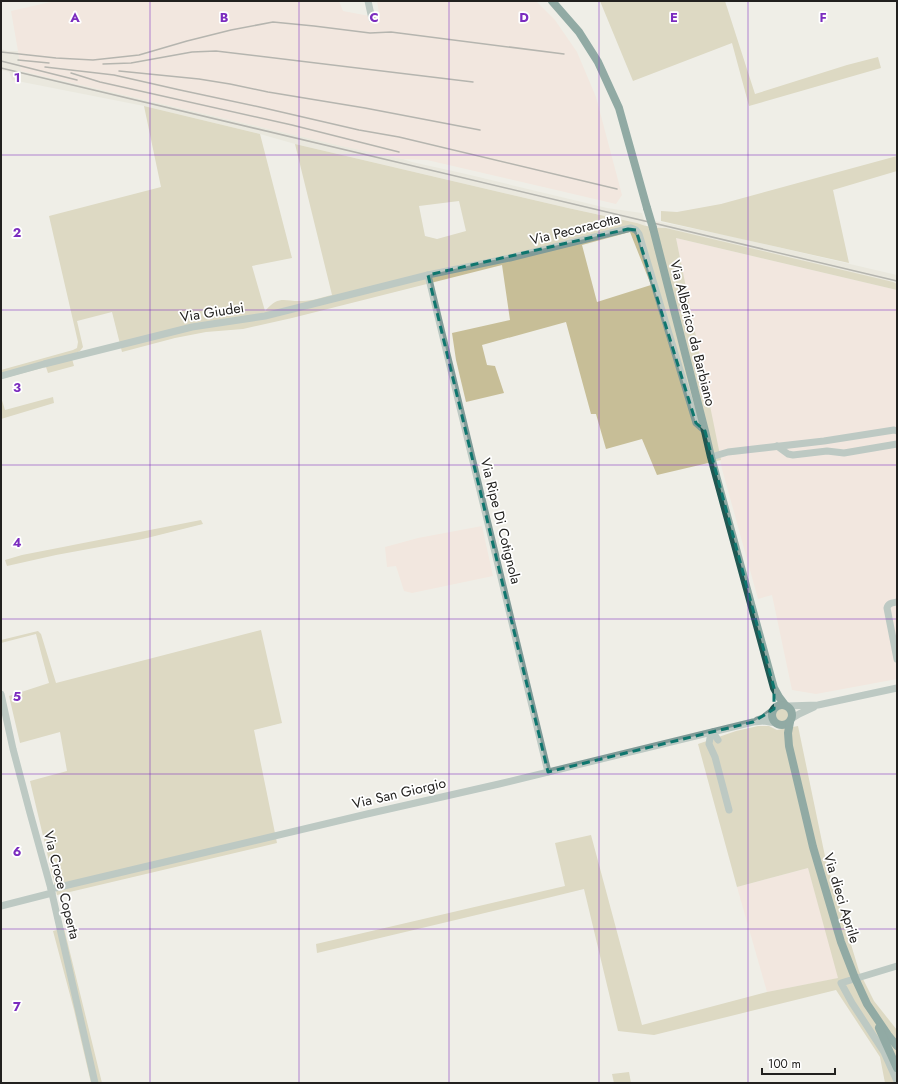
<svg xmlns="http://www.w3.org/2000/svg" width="898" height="1084" viewBox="0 0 898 1084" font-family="Jost,sans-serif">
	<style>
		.built { fill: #e4e1d3 }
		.industrial { fill: #f6ded4 }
		.green { fill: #c7be97; fill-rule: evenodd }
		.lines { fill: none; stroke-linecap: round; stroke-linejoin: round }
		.minor { stroke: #809b98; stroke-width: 7 }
		.major { stroke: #205752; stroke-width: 8 }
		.rail { stroke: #706f6b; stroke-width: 1.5 }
		.major-bridge { stroke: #205752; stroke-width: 8 }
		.marked { fill: none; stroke: #0f766e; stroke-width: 3; stroke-dasharray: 8 5; stroke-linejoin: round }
		.grid { fill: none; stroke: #7b2cbf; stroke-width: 1; stroke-opacity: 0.55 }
		.labels { text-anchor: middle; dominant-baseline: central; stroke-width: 3.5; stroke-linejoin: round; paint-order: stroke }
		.street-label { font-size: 14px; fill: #22211f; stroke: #fff }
		.grid-label { font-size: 13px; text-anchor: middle; font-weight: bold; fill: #7b2cbf; stroke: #fff; stroke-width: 3.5; stroke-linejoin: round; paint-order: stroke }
	</style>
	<rect width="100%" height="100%" fill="#efeee7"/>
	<g class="built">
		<polygon points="1,49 7,51 18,51 21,71 273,130 403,159 412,162 466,174 607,208 642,213 646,226 637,223 568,208 295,144 260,134 144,106 12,80 9,72 1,70"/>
		<polygon points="655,221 730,236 897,275 897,284 666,228 656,228"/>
	</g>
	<g class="industrial">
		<polygon points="55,1 339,1 343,11 380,18 377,1 536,1 555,20 577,52 596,97 622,195 616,204 427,160 403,159 341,146 21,71 18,51 11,11"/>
		<polygon points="676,238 897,290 897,679 816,694 792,690 772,595 758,599 722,469"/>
		<polygon points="482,526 493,576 412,593 404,591 396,566 387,567 385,547 418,538"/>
		<polygon points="808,868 839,978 767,992 737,887"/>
	</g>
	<g class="green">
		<polygon points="600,1 725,1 755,94 847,65 878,57 881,68 749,106 732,43 633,81"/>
		<path d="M144 106 260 134 292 258 252 266 265 311C280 294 284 302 303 301 312 301 323 297 332 295L295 144 568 208 637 223C647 227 656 228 666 228L893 282 897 284V290L676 238 721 460 657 475 642 439 606 449 596 414H591L566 322 482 345 487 365 495 366 504 393 466 402 456 360 452 333 510 320 502 265 292 318 243 329 206 332 175 338 122 352 112 312 77 321 83 347 80 351 71 355 74 366 48 373 46 367 1 379V370L73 350 77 348 78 342 49 216 161 187ZM459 201 466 231 437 239 425 236 419 206ZM630 232 651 285 597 302 582 245Z"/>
		<polygon points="897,156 897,171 833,190 849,263 661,221 661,211 677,212 721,204"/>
		<polygon points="1,397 5,410 53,397 54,403 1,419"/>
		<polygon points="201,520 203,524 143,539 56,555 7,566 5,560 22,555"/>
		<polygon points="261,630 282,723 254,730 277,843 57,895 30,781 67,771 60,732 20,743 9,696 49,683 36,634 1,643 1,640 38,631 41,634 56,683"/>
		<circle cx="782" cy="715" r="7"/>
		<polygon points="758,726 769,726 777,730 798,726 826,861 859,971 874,1001 897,1030 897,1083 885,1083 880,1057 836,990 654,1035 618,1031 584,889 531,902 317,953 316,944 565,886 555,843 591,835 642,1025 767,992 838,978 808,868 737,887 698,744 736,731"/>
		<polygon points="64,928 102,1083 91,1083 74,1010 53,931"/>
		<polygon points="629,1072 631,1083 614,1083 612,1074"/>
	</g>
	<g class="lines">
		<g class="minor">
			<polyline points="368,1 372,19"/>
			<polyline points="428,275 548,772"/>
			<polyline points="1,376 44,364 192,327 265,316 428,275 510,258 631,228 636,230 639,234 696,423 705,431"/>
			<polyline points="777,446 788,454 793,455 827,451 844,453 897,444"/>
			<polyline points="711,457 728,452 824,441 894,430 897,431"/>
			<path d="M897 602C892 603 888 603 887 608L897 659"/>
			<polyline points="1,694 13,749 30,813 51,889 95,1083"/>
			<polyline points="787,706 818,705 897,688"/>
			<polyline points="791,719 799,714 814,707"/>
			<polyline points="757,720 763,718 772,711"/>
			<polyline points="718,740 713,732 710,738 709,744 715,757 729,810"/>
			<polyline points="51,889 367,814 499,784 753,722 764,721 776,723"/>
			<polyline points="1,906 52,893"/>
			<polyline points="897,966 841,983 852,1003 884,1052 897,1081"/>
		</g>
		<g class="major">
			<polyline points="552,1 579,32 598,62 619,108 647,208"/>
			<polyline points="653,228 705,431 711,457 774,688 779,697 785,705"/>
			<circle cx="782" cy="715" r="10"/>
			<polyline points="790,722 788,733 789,746 813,847 841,942 855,978 867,1004 888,1035 897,1046"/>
			<polyline points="879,1028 897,1068"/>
		</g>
		<g class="rail">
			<polyline points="1,52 56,58 93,60 139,55 187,41 231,30 273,22 314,26 370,33 391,32 564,54"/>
			<polyline points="18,60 49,63"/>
			<polyline points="1,61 77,80"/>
			<polyline points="103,64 131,63 192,52 216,51 473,82"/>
			<polyline points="45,67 114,75 180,90 264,108 359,130 399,137 617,189"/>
			<polyline points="1,68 897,281"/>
			<polyline points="119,71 199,79 230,84 268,92 365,108 480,130"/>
			<polyline points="71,73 100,82 292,125 399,152"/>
		</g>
		<polyline class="major-bridge" points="647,208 653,228"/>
	</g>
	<path d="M0 0H898V1084H0ZM628 229 636 230 696 423 705 431 774 688V709L753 722 548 772 428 275Z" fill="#efeee7" fill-opacity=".55" fill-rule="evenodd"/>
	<path class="marked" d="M628 229 636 230 696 423 705 431 774 688V709L753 722 548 772 428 275Z"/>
	<path class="grid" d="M150 1V1083M299 1V1083M449 1V1083M599 1V1083M748 1V1083M1 155H897M1 310H897M1 465H897M1 619H897M1 774H897M1 929H897"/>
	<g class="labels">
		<g class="street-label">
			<text transform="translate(575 229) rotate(-14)">Via Pecoracotta</text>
			<text transform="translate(212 312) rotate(-9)">Via Giudei</text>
			<text transform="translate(693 333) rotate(76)">Via Alberico da Barbiano</text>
			<text transform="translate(501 521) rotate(76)">Via Ripe Di Cotignola</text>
			<text transform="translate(399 793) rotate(-13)">Via San Giorgio</text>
			<text transform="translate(62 885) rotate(76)">Via Croce Coperta</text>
			<text transform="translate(842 898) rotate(73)">Via dieci Aprile</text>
		</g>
	</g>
	<g class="grid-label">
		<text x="75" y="22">A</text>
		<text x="224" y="22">B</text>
		<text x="374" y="22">C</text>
		<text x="524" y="22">D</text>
		<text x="674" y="22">E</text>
		<text x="823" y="22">F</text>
		<text x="17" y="82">1</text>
		<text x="17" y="237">2</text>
		<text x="17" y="392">3</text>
		<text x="17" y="547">4</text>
		<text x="17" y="701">5</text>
		<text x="17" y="856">6</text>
		<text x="17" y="1011">7</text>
	</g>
	<rect width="898" height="1084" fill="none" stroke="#22211f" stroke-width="4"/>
	<path d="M762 1068v6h73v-6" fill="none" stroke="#22211f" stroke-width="2"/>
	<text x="768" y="1068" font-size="12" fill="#22211f" stroke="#ffffff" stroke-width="3" paint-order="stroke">100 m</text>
</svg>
